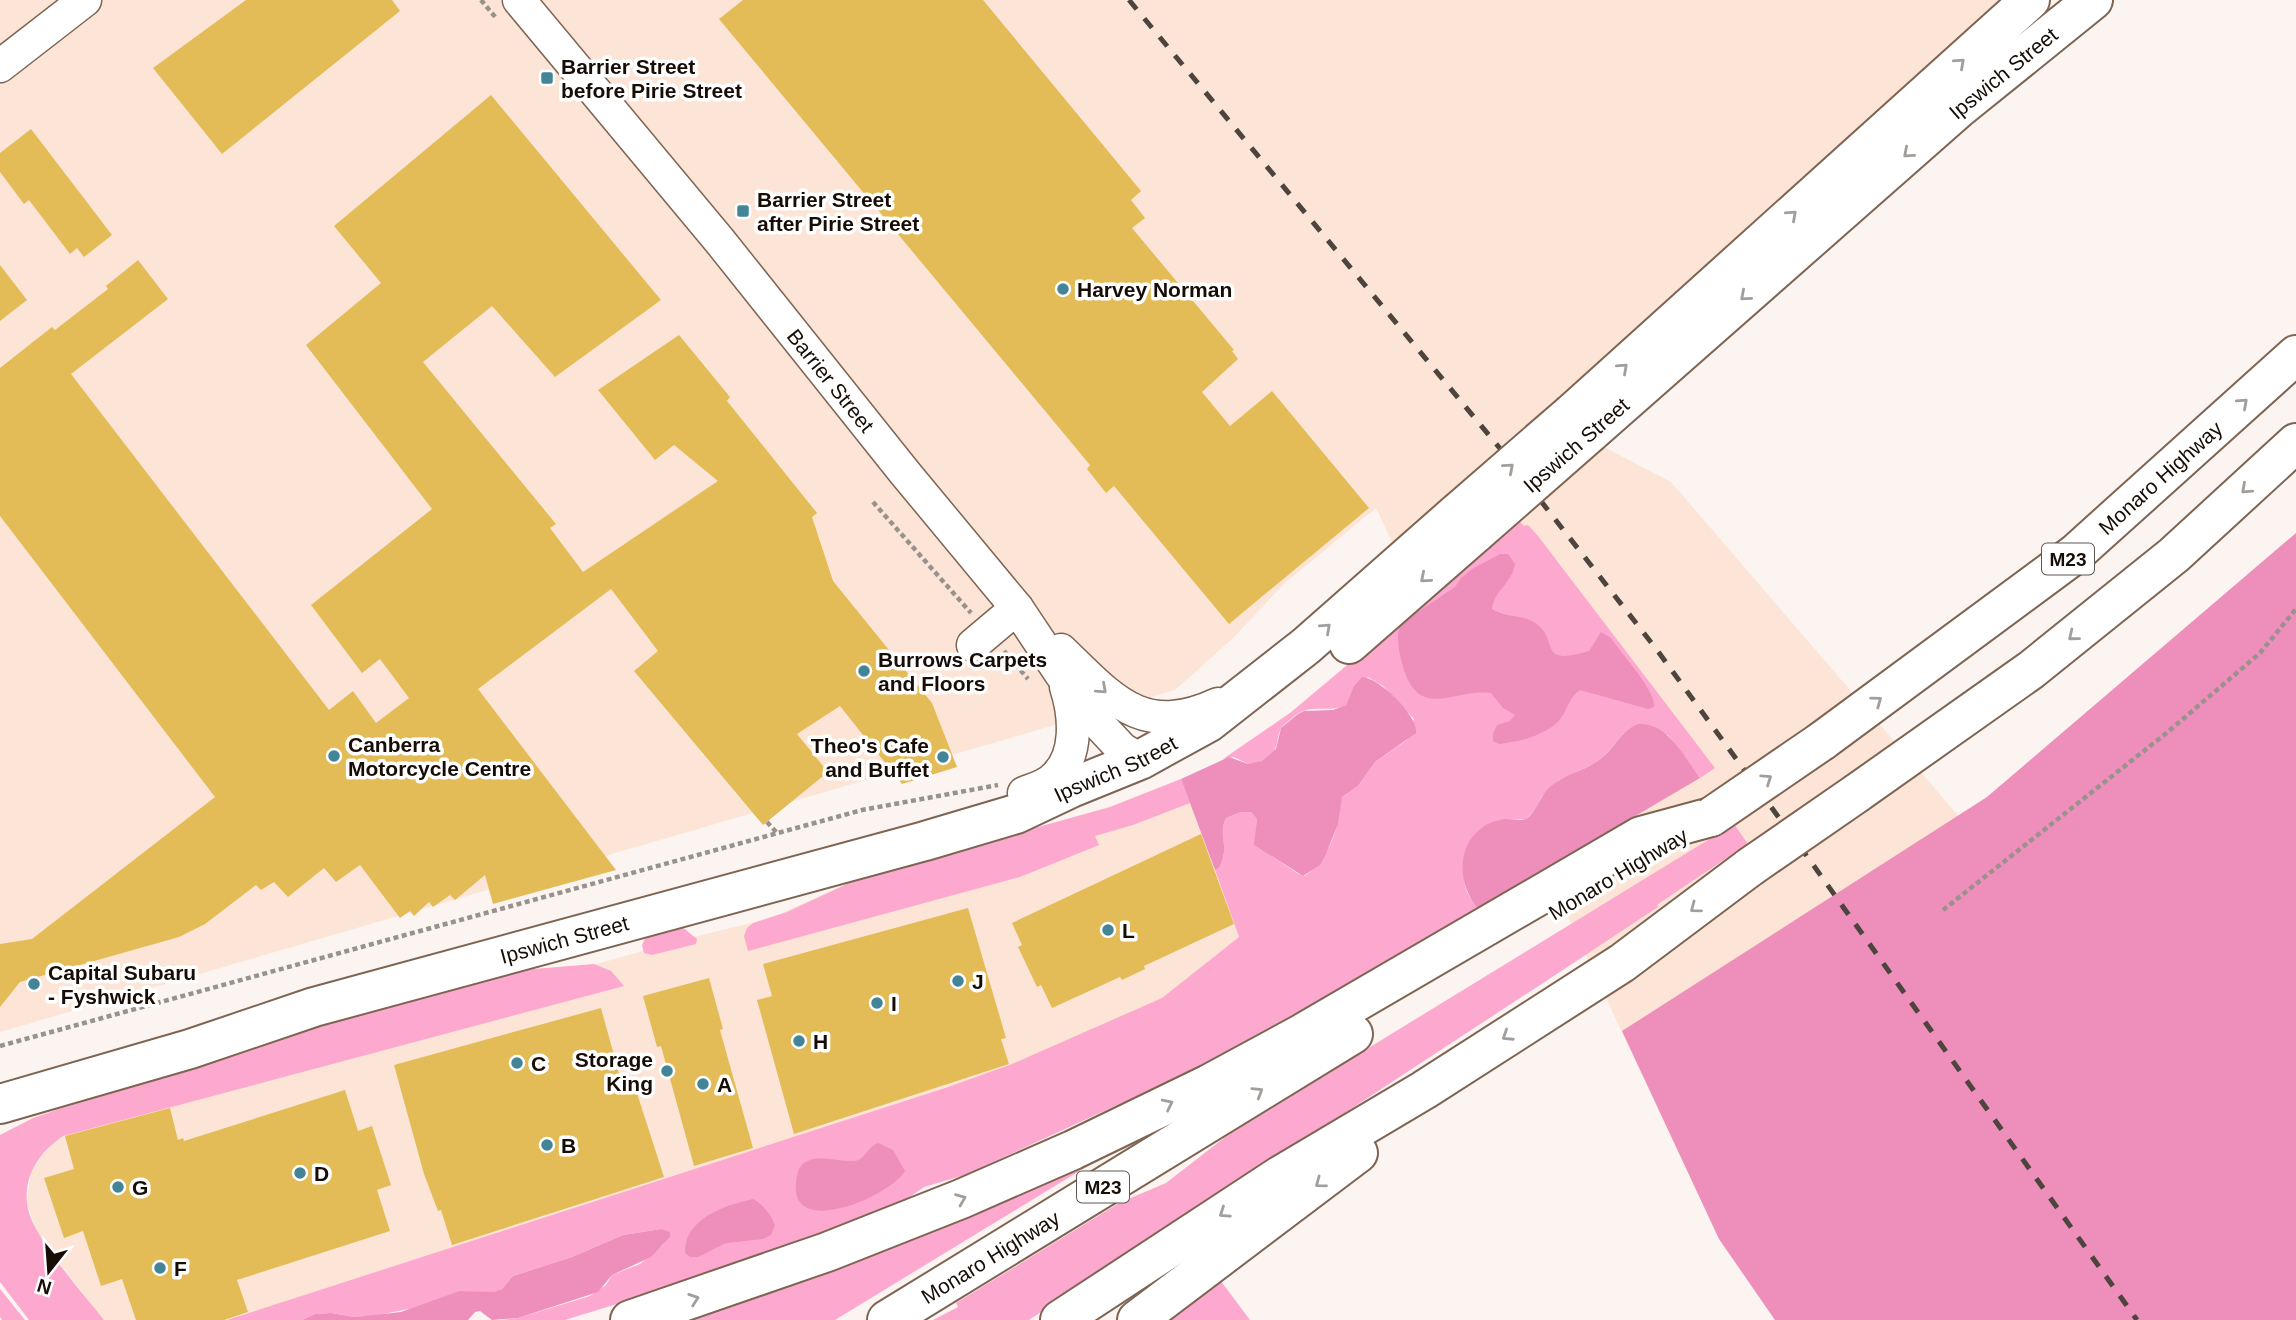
<svg xmlns="http://www.w3.org/2000/svg" width="2296" height="1320" viewBox="0 0 2296 1320" font-family="Helvetica,sans-serif">
	<style>
		.built { fill: #fce5d6 }
		.green { fill: #fda9cf }
		.forest { fill: #ee8ebb }
		.building { fill: #e3bc57 }
		.lines { fill: none; stroke-linecap: round; stroke-linejoin: round }
		.minor-casing { stroke: #7e6452; stroke-width: 35 }
		.major-casing { stroke: #7e6452; stroke-width: 42 }
		.highway-casing { stroke: #7e6452; stroke-width: 42 }
		.path { stroke: #99918b; stroke-width: 4.5; stroke-dasharray: 5 3.5; stroke-linecap: butt }
		.minor { stroke: #fff; stroke-width: 32 }
		.major { stroke: #fff; stroke-width: 38 }
		.highway { stroke: #fff; stroke-width: 38 }
		.rail { stroke: #4d443d; stroke-width: 5; stroke-dasharray: 12 12; stroke-linecap: butt }
		.major-bridge-casing { stroke: #7e6452; stroke-width: 42; stroke-linecap: butt }
		.highway-bridge-casing { stroke: #7e6452; stroke-width: 42; stroke-linecap: butt }
		.major-bridge { stroke: #fff; stroke-width: 38 }
		.highway-bridge { stroke: #fff; stroke-width: 38 }
		.oneway { stroke: #a29e9b }
		.poi-dot { fill: #438496; stroke: #fff; stroke-width: 2.5 }
		.labels { text-anchor: middle; dominant-baseline: central; stroke-width: 7; stroke-linejoin: round; paint-order: stroke }
		.shield { fill: #fff; stroke: #5d5651; stroke-width: 2 }
		.shield-label { font-size: 19px; font-weight: bold; fill: #170d06 }
		.poi-label { font-size: 21px; font-weight: bold; fill: #170d06; stroke: #fff; text-anchor: start }
		.street-label { font-size: 21px; fill: #170d06; stroke: #fff }
	</style>
	<rect width="100%" height="100%" fill="#fbf4f0"/>
	<g class="built">
		<polygon points="0,0 2015,0 1602,446 1671,482 2296,1208 2296,1320 1775,1320 1719,1239 1376,508 1285,583 1232,639 1175,690 0,1032"/>
		<polygon points="1181,779 1239,937 1162,999 1012,1064 948,1087 227,1320 104,1320 40,1238 27,1204 31,1169 52,1144 59,1109 119,1091 159,1071 510,971 597,964 643,951 643,939 681,926 694,937 771,918 864,876 1110,807"/>
	</g>
	<g class="green">
		<path d="M1519 521 1524 526 1528 525 1538 536 1715 768 1700 778 1668 735 1624 733 1600 761 1559 780 1542 796 1536 809 1526 819 1498 820 1477 834C1468 863 1453 884 1479 908L1316 1002 1176 1078 965 1175 924 1187 891 1210 662 1290 565 1320H501L518 1318 590 1296 606 1285 612 1275 640 1264 664 1244 661 1229 623 1235 572 1257 513 1276 502 1289 495 1293 459 1291 414 1308 372 1316 355 1317 331 1313 315 1314 302 1320H227L948 1087 1012 1064 1162 998 1239 937 1215 870 1219 868C1231 846 1217 837 1226 818L1241 812H1251L1257 819 1255 845 1297 873 1304 876C1320 868 1333 843 1337 825 1340 815 1339 806 1342 797L1358 786 1375 762 1407 740 1414 719 1383 686 1368 677 1351 694 1346 705C1332 712 1317 706 1303 711 1297 713 1290 720 1285 724 1271 734 1288 760 1248 764L1234 757 1223 759 1290 713Z"/>
		<polygon points="1181,779 1190,803 1133,825 1095,836 1099,845 1020,877 748,951 744,936 747,928 753,923 787,912 864,876 1110,807"/>
		<path d="M1734 824 1748 844C1718 864 1687 884 1657 905L1658 907 1581 958 1029 1320H933L958 1307 956 1303 1119 1203 1166 1183 1233 1131Z"/>
		<polygon points="681,926 697,939 696,944 652,955 644,953 642,945 647,935"/>
		<path d="M594 964 611 971 624 986 63 1136C40 1152 24 1174 27 1203 29 1234 84 1294 104 1320H29L0 1282V1135L33 1118 59 1109 119 1091 159 1071 510 971Z"/>
		<polygon points="1104,1156 835,1320 666,1320"/>
		<polygon points="1220,1280 1250,1320 1167,1320"/>
		<polygon points="0,1289 25,1320 2,1320 0,1317"/>
	</g>
	<g class="forest">
		<polygon points="2296,533 2296,1320 1775,1320 1719,1239 1622,1031 1987,797"/>
		<path d="M1500 554H1508L1515 564C1512 583 1494 591 1492 609 1506 618 1522 614 1535 623 1561 640 1535 667 1589 651L1601 632 1611 638C1621 654 1656 690 1654 707L1648 709 1580 690C1569 697 1568 708 1561 718 1549 735 1518 742 1499 744L1493 741V734L1497 725 1510 721 1515 715 1503 708 1491 693C1453 688 1420 722 1403 667 1399 653 1395 636 1401 623L1455 587 1461 578 1472 569Z"/>
		<path d="M1362 677C1379 677 1419 717 1416 733L1375 762 1358 786 1342 797 1338 824 1326 854 1320 865 1303 876 1254 845 1257 819 1251 812H1241L1226 818C1217 837 1231 845 1219 868L1215 870 1181 779 1229 757 1248 764 1262 761 1276 749 1281 728 1298 714 1304 711 1333 710 1346 705 1354 686Z"/>
		<path d="M1638 724C1668 722 1684 757 1700 778L1479 908 1476 906C1453 877 1459 830 1499 820 1508 817 1517 822 1526 819 1538 811 1539 797 1549 788 1564 773 1587 771 1602 758 1615 747 1621 731 1638 724Z"/>
		<path d="M878 1143 893 1150 905 1171C891 1196 789 1240 796 1182 797 1175 798 1167 804 1163 819 1153 837 1162 853 1161 865 1161 867 1147 878 1143Z"/>
		<path d="M753 1199C763 1204 771 1215 775 1225L771 1235 763 1239 726 1243 698 1257H690L685 1253C684 1218 726 1205 753 1199Z"/>
		<polygon points="661,1229 670,1232 670,1237 651,1257 612,1275 598,1292 518,1318 492,1320 480,1311 475,1312 468,1320 302,1320 315,1314 331,1313 355,1317 401,1312 459,1291 495,1292 502,1289 513,1276 572,1257 623,1235"/>
	</g>
	<g class="building">
		<polygon points="246,0 392,0 400,11 222,154 153,68"/>
		<polygon points="743,0 983,0 1141,191 1131,200 1145,218 1132,228 1234,350 1232,351 1238,359 1202,392 1230,426 1272,391 1369,508 1229,624 1114,486 1106,493 1087,469 1090,465 719,19"/>
		<polygon points="491,95 661,300 555,377 492,306 423,362 556,524 550,528 583,572 718,481 674,445 655,460 598,390 679,335 730,397 727,401 817,513 812,517 833,581 932,703 957,767 902,784 840,706 797,734 828,772 763,825 634,671 658,651 611,589 478,689 616,870 493,904 485,875 455,900 450,895 433,907 429,902 414,916 410,911 400,918 360,865 336,882 324,868 288,897 274,882 261,890 256,885 205,924 179,937 20,982 0,1007 0,944 32,939 215,797 0,516 0,368 52,327 55,330 108,289 106,286 138,260 168,299 71,374 329,710 353,691 376,723 409,698 380,659 362,673 311,605 432,509 306,345 381,283 334,226"/>
		<polygon points="31,129 112,235 84,257 77,248 70,254 29,200 24,204 0,172 0,153"/>
		<polygon points="0,265 27,300 0,321"/>
		<polygon points="1201,834 1234,924 1144,966 1145,969 1122,980 1120,977 1052,1008 1041,985 1037,987 1018,947 1022,945 1012,923"/>
		<polygon points="968,908 1006,1038 1001,1039 1009,1064 794,1134 757,1000 772,996 763,964"/>
		<polygon points="709,978 723,1029 720,1030 753,1148 694,1166 661,1046 657,1047 643,996"/>
		<polygon points="601,1008 623,1088 634,1084 664,1177 452,1245 441,1210 438,1211 424,1174 394,1065"/>
		<polygon points="345,1090 358,1131 372,1126 391,1185 377,1190 390,1231 237,1280 248,1312 224,1320 136,1320 122,1279 101,1286 83,1231 64,1238 44,1178 74,1169 65,1136 170,1108 178,1140 183,1138 184,1141"/>
	</g>
	<g class="lines">
		<g class="minor-casing">
			<g id="minor">
				<path id="s1" d="M519 0 719 240 905 473 1017 608 1061 674 1094 719 1122 749 1140 760"/>
				<polyline points="0,66 85,0"/>
				<polyline points="973,645 1017,608"/>
				<path d="M1061 650C1112 699 1142 739 1218 704"/>
				<path d="M1024 793C1034 789 1046 786 1054 778 1079 756 1075 715 1066 687"/>
			</g>
		</g>
		<g class="major-casing">
			<g id="major">
				<polyline points="1572,413 2030,0"/>
				<path id="s2" d="M1590 433 1958 109 2093 0"/>
				<polyline points="1349,644 1476,533"/>
				<path id="s3" d="M0 1104 190 1049 314 1007 925 841 1016 814 1071 788 1140 760 1209 722 1306 646 1458 512"/>
			</g>
		</g>
		<g class="highway-casing">
			<g id="highway">
				<path id="s4" d="M1822 741 2075 554 2296 355"/>
				<polyline points="1857,793 2031,670 2174,555 2296,443"/>
				<polyline points="630,1320 827,1252 961,1199 1073,1150 1209,1084 1303,1033 1641,836 1711,817"/>
				<path id="s5" d="M887 1320 1353 1034"/>
				<polyline points="1060,1320 1281,1175 1424,1090 1622,963 1750,867"/>
				<polyline points="1137,1320 1358,1153"/>
			</g>
		</g>
		<g class="path">
			<polyline points="481,0 496,18"/>
			<polyline points="873,502 971,613"/>
			<polyline points="1004,651 1028,679"/>
			<polyline points="767,822 778,834"/>
			<polyline points="1943,910 2169,731 2260,653 2296,609"/>
			<polyline points="0,1046 862,810 998,785"/>
		</g>
		<use href="#minor" class="minor"/>
		<use href="#major" class="major"/>
		<use href="#highway" class="highway"/>
		<polyline class="rail" points="1129,0 1498,446 1657,650 1814,866 2137,1320"/>
		<g class="major-bridge-casing">
			<g id="major-bridge">
				<polyline points="1458,512 1572,413"/>
				<polyline points="1476,533 1590,433"/>
			</g>
		</g>
		<g class="highway-bridge-casing">
			<g id="highway-bridge">
				<polyline points="1711,817 1822,741"/>
				<polyline points="1750,867 1857,793"/>
			</g>
		</g>
		<use href="#major-bridge" class="major-bridge"/>
		<use href="#highway-bridge" class="highway-bridge"/>
	</g>
	<defs><path id="oneway-chevron" d="M-2-3.5L2.5 0L-2 3.5" fill="none" stroke-width="1.6" stroke-linecap="round" stroke-linejoin="round" transform="scale(1.75)"/></defs>
	<g class="oneway">
		<use href="#oneway-chevron" transform="translate(1960 63) rotate(-42)"/>
		<use href="#oneway-chevron" transform="translate(1908 153) rotate(139)"/>
		<use href="#oneway-chevron" transform="translate(1792 215) rotate(-42)"/>
		<use href="#oneway-chevron" transform="translate(1745 296) rotate(139)"/>
		<use href="#oneway-chevron" transform="translate(1623 368) rotate(-42)"/>
		<use href="#oneway-chevron" transform="translate(2243 403) rotate(-42)"/>
		<use href="#oneway-chevron" transform="translate(1509 468) rotate(-41)"/>
		<use href="#oneway-chevron" transform="translate(2246 489) rotate(138)"/>
		<use href="#oneway-chevron" transform="translate(1425 578) rotate(139)"/>
		<use href="#oneway-chevron" transform="translate(1326 628) rotate(-42)"/>
		<use href="#oneway-chevron" transform="translate(2073 636) rotate(141)"/>
		<use href="#oneway-chevron" transform="translate(1102 689) rotate(42)"/>
		<use href="#oneway-chevron" transform="translate(1877 701) rotate(-36)"/>
		<use href="#oneway-chevron" transform="translate(1767 779) rotate(-34)"/>
		<use href="#oneway-chevron" transform="translate(1695 908) rotate(143)"/>
		<use href="#oneway-chevron" transform="translate(1507 1036) rotate(147)"/>
		<use href="#oneway-chevron" transform="translate(1258 1092) rotate(-32)"/>
		<use href="#oneway-chevron" transform="translate(1168 1104) rotate(-26)"/>
		<use href="#oneway-chevron" transform="translate(1320 1183) rotate(143)"/>
		<use href="#oneway-chevron" transform="translate(961 1199) rotate(-22)"/>
		<use href="#oneway-chevron" transform="translate(1224 1213) rotate(146)"/>
		<use href="#oneway-chevron" transform="translate(694 1299) rotate(-19)"/>
	</g>
	<g class="poi-dot">
		<rect x="540" y="71" width="14" height="14" rx="3.5"/>
		<rect x="736" y="204" width="14" height="14" rx="3.5"/>
		<circle cx="1063" cy="289" r="7"/>
		<circle cx="864" cy="671" r="7"/>
		<circle cx="334" cy="756" r="7"/>
		<circle cx="943" cy="757" r="7"/>
		<circle cx="1108" cy="930" r="7"/>
		<circle cx="958" cy="981" r="7"/>
		<circle cx="34" cy="984" r="7"/>
		<circle cx="877" cy="1003" r="7"/>
		<circle cx="799" cy="1041" r="7"/>
		<circle cx="517" cy="1063" r="7"/>
		<circle cx="667" cy="1071" r="7"/>
		<circle cx="703" cy="1084" r="7"/>
		<circle cx="547" cy="1145" r="7"/>
		<circle cx="300" cy="1173" r="7"/>
		<circle cx="118" cy="1187" r="7"/>
		<circle cx="160" cy="1268" r="7"/>
	</g>
	<g class="labels">
		<g class="shield">
			<rect x="2042" y="543.5" width="52" height="31" rx="5"/>
			<rect x="1077" y="1171.5" width="52" height="31" rx="5"/>
		</g>
		<g class="shield-label">
			<text x="2068" y="559">M23</text>
			<text x="1103" y="1187">M23</text>
		</g>
		<g class="poi-label">
			<text x="561" y="66">Barrier Street<tspan x="561" dy="24">before Pirie Street</tspan></text>
			<text x="757" y="199">Barrier Street<tspan x="757" dy="24">after Pirie Street</tspan></text>
			<text x="1077" y="289">Harvey Norman</text>
			<text x="878" y="659">Burrows Carpets<tspan x="878" dy="24">and Floors</tspan></text>
			<text x="348" y="744">Canberra<tspan x="348" dy="24">Motorcycle Centre</tspan></text>
			<text x="929" y="745" text-anchor="end">Theo's Cafe<tspan x="929" dy="24">and Buffet</tspan></text>
			<text x="1122" y="930">L</text>
			<text x="48" y="972">Capital Subaru<tspan x="48" dy="24">- Fyshwick</tspan></text>
			<text x="972" y="981">J</text>
			<text x="891" y="1003">I</text>
			<text x="813" y="1041">H</text>
			<text x="653" y="1059" text-anchor="end">Storage<tspan x="653" dy="24">King</tspan></text>
			<text x="531" y="1063">C</text>
			<text x="717" y="1084">A</text>
			<text x="561" y="1145">B</text>
			<text x="314" y="1173">D</text>
			<text x="132" y="1187">G</text>
			<text x="174" y="1268">F</text>
		</g>
		<g class="street-label">
			<text stroke="none"><textPath href="#s2" startOffset="548">Ipswich Street</textPath></text>
			<text stroke="none"><textPath href="#s1" startOffset="492">Barrier Street</textPath></text>
			<text transform="translate(1576 445) rotate(-41)">Ipswich Street</text>
			<text stroke="none"><textPath href="#s4" startOffset="429">Monaro Highway</textPath></text>
			<text stroke="none"><textPath href="#s3" startOffset="1166">Ipswich Street</textPath></text>
			<text transform="translate(1618 874) rotate(-31)">Monaro Highway</text>
			<text stroke="none"><textPath href="#s3" startOffset="588">Ipswich Street</textPath></text>
			<text stroke="none"><textPath href="#s5" startOffset="121">Monaro Highway</textPath></text>
		</g>
	</g>
	<g transform="translate(49 1271) rotate(197)" stroke="#ffffff" stroke-width="5" paint-order="stroke">
	<path d="M0-5L12 26L0 18L-12 26Z" fill="#170d06"/>
	<text y="-10" font-size="19" font-weight="bold" text-anchor="middle" fill="#170d06">N</text>
	</g>
</svg>
